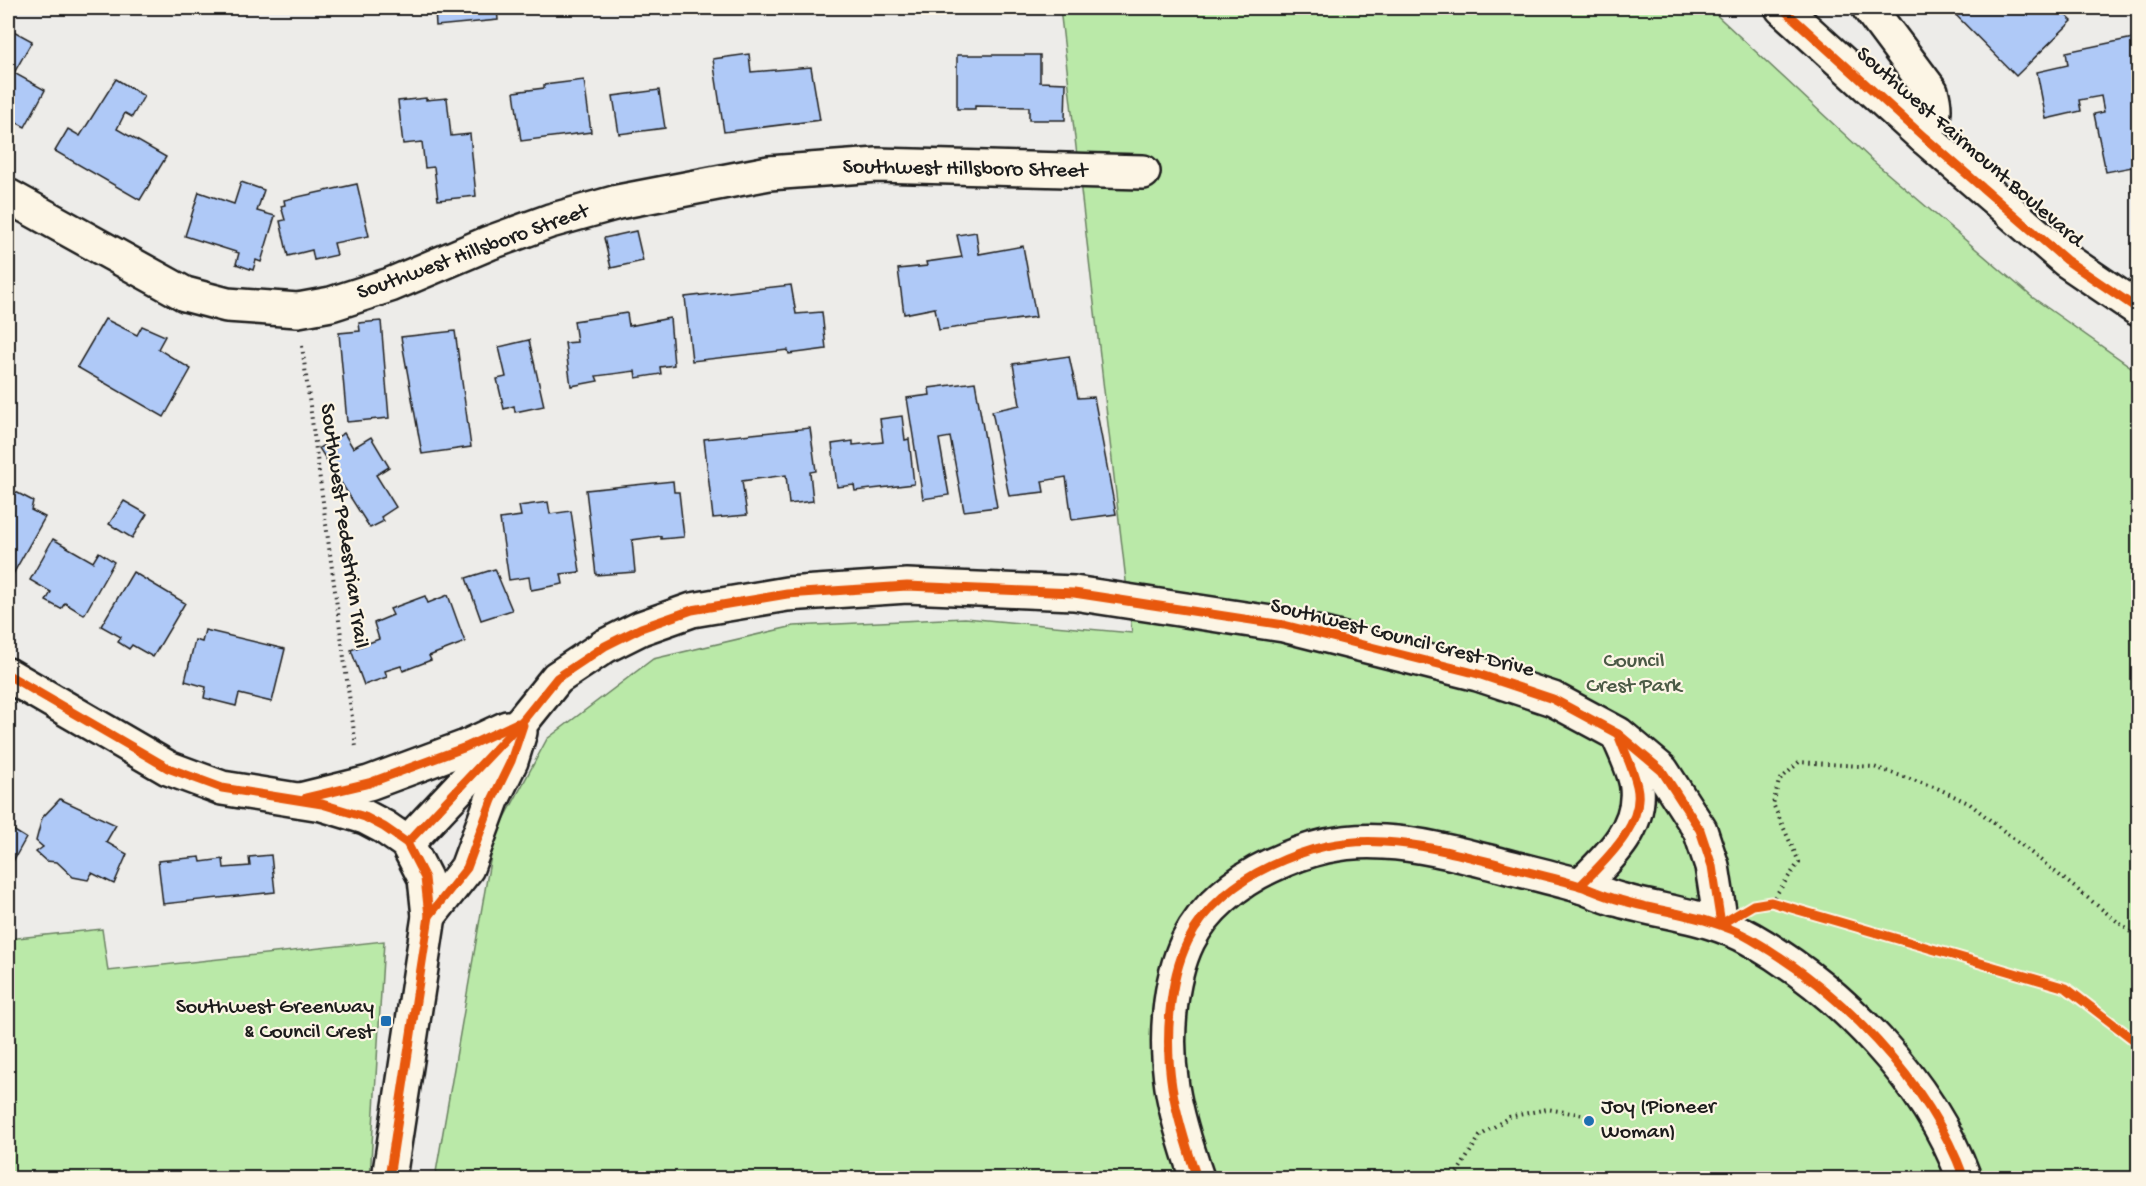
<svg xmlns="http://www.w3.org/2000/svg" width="2146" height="1186" viewBox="0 0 2146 1186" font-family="'Gochi Hand',sans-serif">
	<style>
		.green { fill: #bae9a8; stroke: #6b8262; stroke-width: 1.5 }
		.building { fill: #afc9f7; stroke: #1c1c1c; stroke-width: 1.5 }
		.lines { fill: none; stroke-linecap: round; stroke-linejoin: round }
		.minor-casing { stroke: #1c1c1c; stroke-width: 38 }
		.tertiary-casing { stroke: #1c1c1c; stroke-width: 38 }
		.path { stroke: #1c1c1c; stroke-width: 4; stroke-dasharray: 1.5 4.5; stroke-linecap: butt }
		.minor { stroke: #fcf5e5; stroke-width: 33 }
		.tertiary { stroke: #fcf5e5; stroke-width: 33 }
		.cycleway-casing { stroke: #fcf5e5; stroke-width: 13 }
		.cycleway { stroke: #e8590c; stroke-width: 9 }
		.poi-dot { fill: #1f6fb2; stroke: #fcf5e5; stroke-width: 2 }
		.labels { text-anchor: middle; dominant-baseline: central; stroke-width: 4.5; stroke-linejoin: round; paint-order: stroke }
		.street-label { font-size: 22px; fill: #1c1c1c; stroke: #fcf5e5 }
		.park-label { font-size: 22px; fill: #4b5a46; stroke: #fcf5e5 }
		.poi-label { font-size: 22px; fill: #1c1c1c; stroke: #fcf5e5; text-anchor: end }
	</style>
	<rect width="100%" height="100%" fill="#edece9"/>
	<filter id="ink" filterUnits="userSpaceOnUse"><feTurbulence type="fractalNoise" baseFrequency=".0167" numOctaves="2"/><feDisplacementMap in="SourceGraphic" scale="12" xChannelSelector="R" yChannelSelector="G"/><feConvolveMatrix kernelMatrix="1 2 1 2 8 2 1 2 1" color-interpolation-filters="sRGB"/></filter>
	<g filter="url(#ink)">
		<g class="green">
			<polygon points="1060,8 1709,8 1873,161 2032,297 2138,372 2138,1178 435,1178 494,838 547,739 653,659 794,626 965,618 1132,633"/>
			<polygon points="102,929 108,971 384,941 370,1178 8,1178 8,939"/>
		</g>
		<g class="building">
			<polygon points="435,8 497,8 498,20 436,26"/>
			<polygon points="1949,8 2058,8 2072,21 2016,76"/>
			<polygon points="8,28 32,41 14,73 45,90 25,127 8,118"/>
			<polygon points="2138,37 2138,166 2106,172 2094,114 2104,112 2101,96 2079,100 2081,111 2046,119 2037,72 2068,65 2066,52"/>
			<polygon points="749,54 751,72 811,67 820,120 724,132 713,59"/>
			<polygon points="957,55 1040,55 1040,82 1066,83 1065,120 1029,120 1029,107 975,106 975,109 957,109"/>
			<polygon points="116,79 144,96 132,117 125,113 117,129 166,157 140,200 55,151 68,129 80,136"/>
			<polygon points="584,80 591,132 521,141 514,92 544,88 544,85"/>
			<polygon points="659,90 665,128 619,134 613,96"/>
			<polygon points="426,98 426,100 447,98 451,136 470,134 476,196 438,200 434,167 425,168 422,142 403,144 398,101"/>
			<polygon points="241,182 264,190 257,211 275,216 261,262 256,260 253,270 236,264 239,253 185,236 199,192 234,204"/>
			<polygon points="357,184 369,236 334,243 337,255 314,260 312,250 288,256 280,221 285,220 281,206 285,205 284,200"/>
			<polygon points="636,231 643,261 611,268 604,238"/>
			<polygon points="976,232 979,254 1023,246 1036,317 939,330 935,308 904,314 898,269 927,266 926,262 962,257 957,235"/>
			<polygon points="791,285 796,314 822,312 826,349 789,354 788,350 692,361 685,297"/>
			<polygon points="627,313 629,326 670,318 674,365 660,367 661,374 636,378 635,371 596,376 598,381 571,386 565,343 577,342 574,321"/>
			<polygon points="105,319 137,335 142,326 165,336 158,349 191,369 164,417 77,367"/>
			<polygon points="381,321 389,418 347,422 339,333 360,331 359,323"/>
			<polygon points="455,331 471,447 422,454 401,337"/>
			<polygon points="529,340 544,406 515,412 514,406 504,409 497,379 506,377 499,347"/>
			<polygon points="1069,356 1078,398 1094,397 1116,514 1072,520 1066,477 1042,481 1044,492 1009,496 992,411 1020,405 1013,364"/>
			<polygon points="975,382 997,507 964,511 950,437 939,439 949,495 923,499 907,398 930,395 929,388"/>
			<polygon points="902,416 905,440 909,439 914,484 855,491 854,485 837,487 832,444 853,441 853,445 883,442 880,419"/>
			<polygon points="810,428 816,471 810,472 813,501 789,504 786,475 742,481 747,515 713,518 704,439"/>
			<polygon points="344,433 353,448 371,437 389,467 376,475 396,507 381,517 384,521 370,528 319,448"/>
			<polygon points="673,481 674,492 679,492 684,537 661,539 661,536 632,540 635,572 596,575 586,490"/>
			<polygon points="8,488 33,501 31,510 45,517 13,574 8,570"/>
			<polygon points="124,501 147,514 132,538 109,524"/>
			<polygon points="548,502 550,514 571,511 580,572 561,574 563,584 531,590 529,577 509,580 500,519 521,516 519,506"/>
			<polygon points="53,539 93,562 99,552 114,562 84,615 65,603 61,609 46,601 51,592 30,580"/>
			<polygon points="495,569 512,610 481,620 466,578"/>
			<polygon points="133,572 185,603 153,657 132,645 129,649 118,642 121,637 101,626"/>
			<polygon points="448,595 465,642 429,656 431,660 403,671 401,666 385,671 387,677 364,685 351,650 379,639 374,623 393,615 390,609 425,596 428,603"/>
			<polygon points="205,630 285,649 272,702 239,694 236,706 204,698 206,687 185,681 195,640 202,642"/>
			<polygon points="60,799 116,825 106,842 127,854 114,884 92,873 88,880 73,877 57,862 46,861 36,852 43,847 36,841 42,818"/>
			<polygon points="8,827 26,838 8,870"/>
			<polygon points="271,855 275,892 163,904 158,861 200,857 201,862 223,859 224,868 250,866 249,857"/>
		</g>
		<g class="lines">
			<g class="minor-casing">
				<g id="minor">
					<path d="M1869 8 1931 91C1937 112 1934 119 1924 137"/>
					<polyline points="8,196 185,294 227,305 298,310 331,304 390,285 489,243 550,221 618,202 769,173 877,165 1143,172"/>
					<polyline points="300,800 369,783 466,747 507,728"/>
					<polyline points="407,843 524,719 557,678 605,646 641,628 692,610 787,594 907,586 1074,593 1284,625 1478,674 1553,699 1618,734 1662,771 1700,830 1712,866 1721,924"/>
					<path d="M1580 886C1606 860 1641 830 1637 788 1636 773 1624 750 1618 735"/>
					<polyline points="429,916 467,868 492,800 511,761 520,732"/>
					<path d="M1197 1178C1187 1149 1177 1118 1172 1087 1165 1042 1168 982 1188 941 1204 908 1238 881 1270 866 1308 848 1342 839 1384 842 1424 844 1462 855 1501 865 1527 872 1555 878 1581 886 1594 891 1607 897 1620 900 1664 913 1711 916 1751 939 1840 990 1929 1081 1964 1178"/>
				</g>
			</g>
			<g class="tertiary-casing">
				<g id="tertiary">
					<polyline points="1782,8 1924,137 2066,260 2138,309"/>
					<polyline points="8,675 168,768 222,788 322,804 365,817 384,827 407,843 425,878 429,916 389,1178"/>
				</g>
			</g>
			<g class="path">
				<polyline points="302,346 356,747"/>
				<polyline points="1771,902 1799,862 1773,804 1779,781 1799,762 1874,767 1937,788 1970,804 2138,938"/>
				<polyline points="1454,1178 1480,1136 1509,1117 1547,1109 1584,1115"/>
			</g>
			<use href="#minor" class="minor"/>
			<use href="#tertiary" class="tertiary"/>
			<g class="cycleway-casing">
				<g id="cycleway">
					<polyline points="1782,8 1924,137 2066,260 2138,309"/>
					<polyline points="8,675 168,768 222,788 322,804 365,817 384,827 407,843 425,878 429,916 389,1178"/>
					<polyline points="306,798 369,783 466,747 517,723"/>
					<polyline points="407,843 524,719 557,678 605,646 641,628 692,610 787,594 907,586 1074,593 1284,625 1478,674 1553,699 1618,734 1662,771 1700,830 1712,866 1721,924"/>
					<path d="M1580 886C1604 861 1646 825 1637 786 1633 768 1624 751 1618 734"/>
					<polyline points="429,916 467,868 492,800 511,761 523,725"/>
					<polyline points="1721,924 1753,905 1771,902 2066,988 2138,1043"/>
					<path d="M1197 1178C1187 1149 1177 1118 1172 1087 1165 1042 1168 982 1188 941 1204 908 1238 881 1270 866 1308 848 1342 839 1384 842 1424 844 1462 855 1501 865 1527 872 1555 878 1581 886 1594 891 1607 897 1620 900 1664 913 1711 916 1751 939 1840 990 1929 1081 1964 1178"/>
				</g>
			</g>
			<use href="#cycleway" class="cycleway"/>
		</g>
	</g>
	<g class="poi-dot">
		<rect x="380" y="1015" width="12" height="12" rx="3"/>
		<circle cx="1589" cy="1121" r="6"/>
	</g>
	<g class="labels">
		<g class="street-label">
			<text transform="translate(1969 148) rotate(41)">Southwest Fairmount Boulevard</text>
			<text transform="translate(965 170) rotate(1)">Southwest Hillsboro Street</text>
			<text transform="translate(473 253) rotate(-20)">Southwest Hillsboro Street</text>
			<text transform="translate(343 526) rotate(82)">Southwest Pedestrian Trail</text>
			<text transform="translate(1402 639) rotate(14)">Southwest Council Crest Drive</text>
		</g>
		<g class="park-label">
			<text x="1634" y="662">Council<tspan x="1634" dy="25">Crest Park</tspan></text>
		</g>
		<g class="poi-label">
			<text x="374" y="1008">Southwest Greenway<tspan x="374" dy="25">&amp; Council Crest</tspan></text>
			<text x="1601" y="1108" text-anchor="start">Joy (Pioneer<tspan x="1601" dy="25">Woman)</tspan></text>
		</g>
	</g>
	<rect width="2146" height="1186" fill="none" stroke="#fcf5e5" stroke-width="30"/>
	<rect x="15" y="15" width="2116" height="1156" fill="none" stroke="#1c1c1c" stroke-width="2" filter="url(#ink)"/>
</svg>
